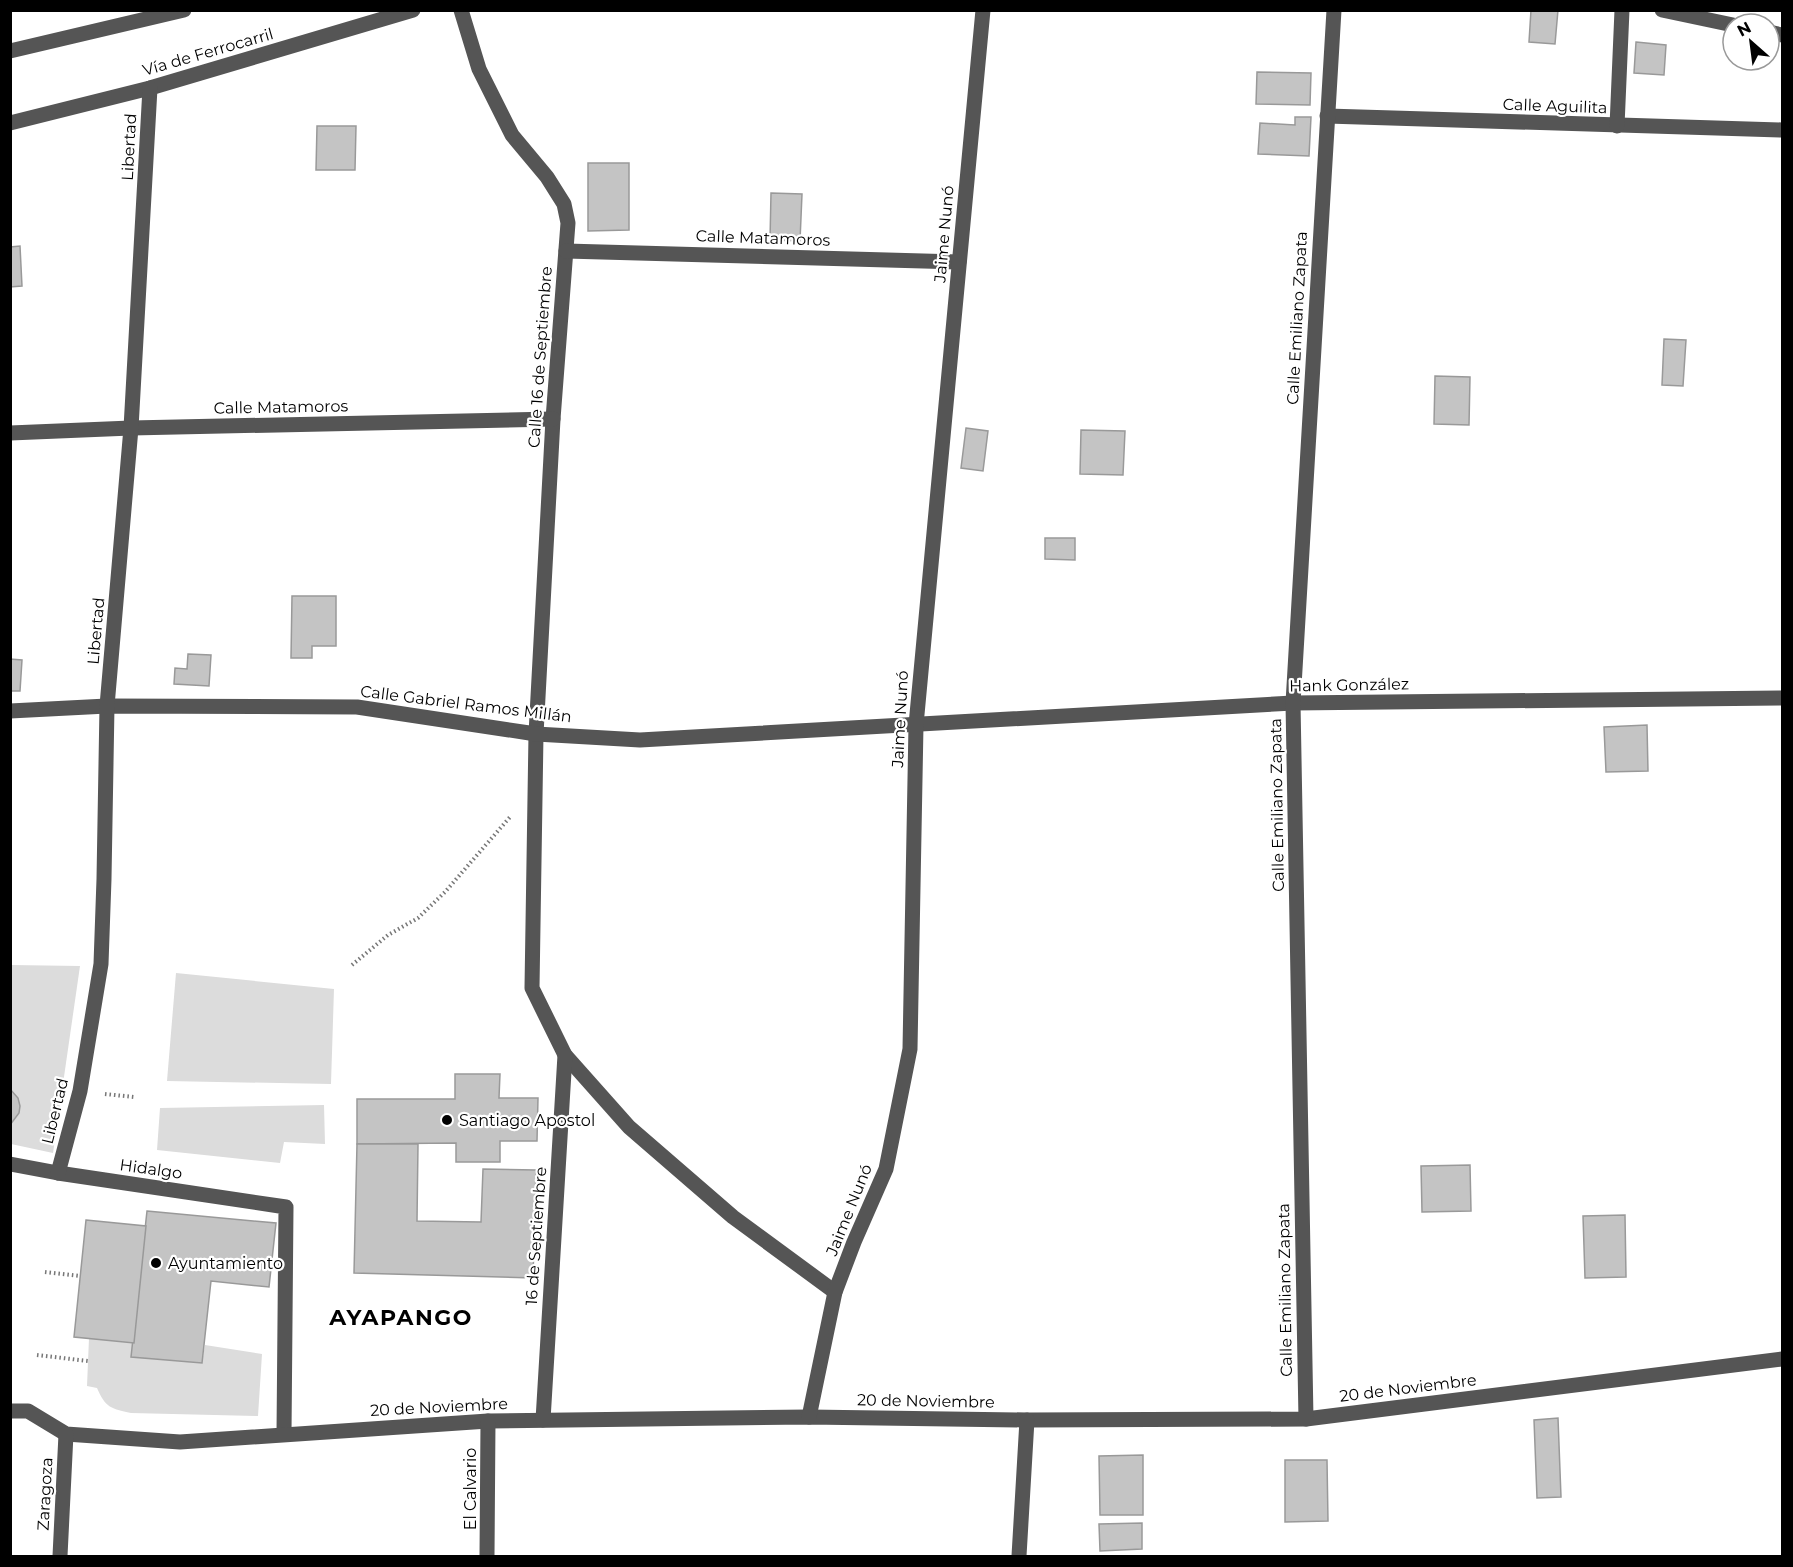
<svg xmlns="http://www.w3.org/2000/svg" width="1793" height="1567" viewBox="0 0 1793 1567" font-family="Montserrat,sans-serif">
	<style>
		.green { fill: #dcdcdc }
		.building { fill: #c4c4c4; stroke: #999; stroke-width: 1.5 }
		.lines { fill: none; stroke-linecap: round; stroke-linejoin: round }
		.path { stroke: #777; stroke-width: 4; stroke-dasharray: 1.5 3; stroke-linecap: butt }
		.minor { stroke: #555; stroke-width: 15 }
		.poi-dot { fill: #000; stroke: #fff; stroke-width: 2 }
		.labels { text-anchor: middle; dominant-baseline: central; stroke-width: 4.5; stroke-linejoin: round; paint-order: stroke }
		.street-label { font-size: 16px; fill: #000; stroke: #fff }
		.poi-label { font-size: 16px; fill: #000; stroke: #fff; text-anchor: start }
		.district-label { font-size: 22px; font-weight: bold; letter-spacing: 1.5px; fill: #000; stroke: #fff }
	</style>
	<rect width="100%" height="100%" fill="#fff"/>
	<g class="green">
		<polygon points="11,965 80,966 53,1153 11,1144"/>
		<polygon points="176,973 334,989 331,1084 167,1081"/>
		<polygon points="324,1105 325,1144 284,1142 280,1163 157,1150 160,1108"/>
		<path d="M89 1338 134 1343 132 1357 202 1363 205 1345 262 1354 258 1416 131 1413C111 1409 105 1407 97 1388L87 1386Z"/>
	</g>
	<g class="building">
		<polygon points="1531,10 1558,10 1555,44 1529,42"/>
		<polygon points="1636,42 1666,45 1664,75 1634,73"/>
		<polygon points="1257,72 1311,73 1310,105 1256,104"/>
		<polygon points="1295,117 1311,117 1309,156 1258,154 1260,123 1295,125"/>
		<polygon points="317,126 356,126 355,170 316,170"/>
		<polygon points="588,163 629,163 629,230 588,231"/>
		<polygon points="771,193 802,194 800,241 770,240"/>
		<polygon points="20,246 22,286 10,287 10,247"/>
		<polygon points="1664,339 1686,340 1683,386 1662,385"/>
		<polygon points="1435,376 1470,377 1469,425 1434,424"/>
		<polygon points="966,428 988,431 983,471 961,468"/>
		<polygon points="1081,430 1125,431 1123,475 1080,474"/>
		<polygon points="1045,538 1075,538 1075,560 1045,559"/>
		<polygon points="292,596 336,596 336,646 312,646 312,658 291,658"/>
		<polygon points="188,654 211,655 209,686 174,684 175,668 187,669"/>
		<polygon points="10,659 22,660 20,691 10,691"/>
		<polygon points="1647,725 1648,771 1606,772 1604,727"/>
		<polygon points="455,1074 500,1074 499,1098 538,1098 537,1141 500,1141 500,1162 456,1162 456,1143 357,1144 357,1099 455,1099"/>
		<polygon points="10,1089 18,1098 20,1106 19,1113 10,1125"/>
		<polygon points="357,1144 418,1144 417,1221 481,1222 483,1169 536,1170 533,1278 354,1273"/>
		<polygon points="1470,1165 1471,1211 1422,1212 1421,1166"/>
		<polygon points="147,1211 276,1223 269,1287 211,1281 202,1363 131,1357"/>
		<polygon points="1625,1215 1626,1277 1585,1278 1583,1216"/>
		<polygon points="86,1220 146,1226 134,1343 74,1337"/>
		<polygon points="1558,1418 1561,1497 1537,1498 1534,1420"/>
		<polygon points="1143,1455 1143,1515 1100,1515 1099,1456"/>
		<polygon points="1285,1460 1327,1460 1328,1521 1285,1522"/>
		<polygon points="1142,1523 1142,1549 1100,1551 1099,1524"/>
	</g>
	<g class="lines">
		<g class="path">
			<polyline points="352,965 388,935 418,918 445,892 510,817"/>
			<polyline points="105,1094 134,1097"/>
			<polyline points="45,1272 80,1276"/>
			<polyline points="37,1355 88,1361"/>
		</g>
		<g class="minor">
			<polyline points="461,10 479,69 512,135 547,177 564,204 568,223 553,419 536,734 532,988 565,1055 629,1127 733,1217 835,1292"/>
			<polyline points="1662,10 1733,25"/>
			<polyline points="1769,32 1782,35"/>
			<polyline points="10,51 184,10"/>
			<polyline points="1327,116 1782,130"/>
			<polyline points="10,123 150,88 413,10"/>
			<polyline points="1617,126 1622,10"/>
			<polyline points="566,251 959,262"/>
			<polyline points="10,433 131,428 553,419"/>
			<polyline points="10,711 107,706 357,707 536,734 640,740 1293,703 1782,698"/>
			<polyline points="10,1164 58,1173 286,1207 284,1434"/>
			<polyline points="58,1173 80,1091 101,964 104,879 107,706 131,428 150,88"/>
			<polyline points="10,1411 28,1411 66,1434 180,1442 488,1421 809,1417 1027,1420 1306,1419 1782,1359"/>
			<polyline points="809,1417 835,1292 854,1242 886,1169 910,1049 916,725 983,10"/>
			<polyline points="1306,1419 1293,703 1334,10"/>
			<polyline points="543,1420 565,1055"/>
			<polyline points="60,1556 66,1434"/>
			<polyline points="487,1556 488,1421"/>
			<polyline points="1019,1556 1027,1420"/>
		</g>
	</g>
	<g class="poi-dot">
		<circle cx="447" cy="1120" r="6"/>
		<circle cx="156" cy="1263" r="6"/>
	</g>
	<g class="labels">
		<g class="street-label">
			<text transform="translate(208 52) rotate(-16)">Vía de Ferrocarril</text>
			<text transform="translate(1555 106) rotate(2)">Calle Aguilita</text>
			<text transform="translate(129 147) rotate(-87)">Libertad</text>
			<text transform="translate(944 234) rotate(-85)">Jaime Nunó</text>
			<text transform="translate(763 238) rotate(2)">Calle Matamoros</text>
			<text transform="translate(1297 318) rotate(-87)">Calle Emiliano Zapata</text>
			<text transform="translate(540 357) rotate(-86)">Calle 16 de Septiembre</text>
			<text transform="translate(281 407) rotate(-1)">Calle Matamoros</text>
			<text transform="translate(96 631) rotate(-85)">Libertad</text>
			<text transform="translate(1349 685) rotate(-1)">Hank González</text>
			<text transform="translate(466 704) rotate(7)">Calle Gabriel Ramos Millán</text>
			<text transform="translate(900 719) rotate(-87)">Jaime Nunó</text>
			<text transform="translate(1277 805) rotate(-91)">Calle Emiliano Zapata</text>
			<text transform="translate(55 1111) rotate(-76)">Libertad</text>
			<text transform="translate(151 1169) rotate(8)">Hidalgo</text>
			<text transform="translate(849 1210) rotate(-68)">Jaime Nunó</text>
			<text transform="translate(536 1236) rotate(-86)">16 de Septiembre</text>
			<text transform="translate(1285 1290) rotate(-91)">Calle Emiliano Zapata</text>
			<text transform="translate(1408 1388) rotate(-7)">20 de Noviembre</text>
			<text transform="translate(926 1401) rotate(1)">20 de Noviembre</text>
			<text transform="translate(439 1407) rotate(-3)">20 de Noviembre</text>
			<text transform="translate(470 1489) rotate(-90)">El Calvario</text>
			<text transform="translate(45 1494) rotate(-87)">Zaragoza</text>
		</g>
		<g class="poi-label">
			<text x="459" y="1120">Santiago Apostol</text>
			<text x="168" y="1263">Ayuntamiento</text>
		</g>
		<g class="district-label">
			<text x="401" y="1317">AYAPANGO</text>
		</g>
	</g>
	<rect width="1793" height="1567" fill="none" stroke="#000000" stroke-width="24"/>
	<g transform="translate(1751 42) rotate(332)"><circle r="28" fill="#ffffff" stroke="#999999" stroke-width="1.5"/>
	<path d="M0-4.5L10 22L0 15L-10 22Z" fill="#000000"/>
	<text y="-9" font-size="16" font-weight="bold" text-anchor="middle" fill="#000000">N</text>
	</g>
</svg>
